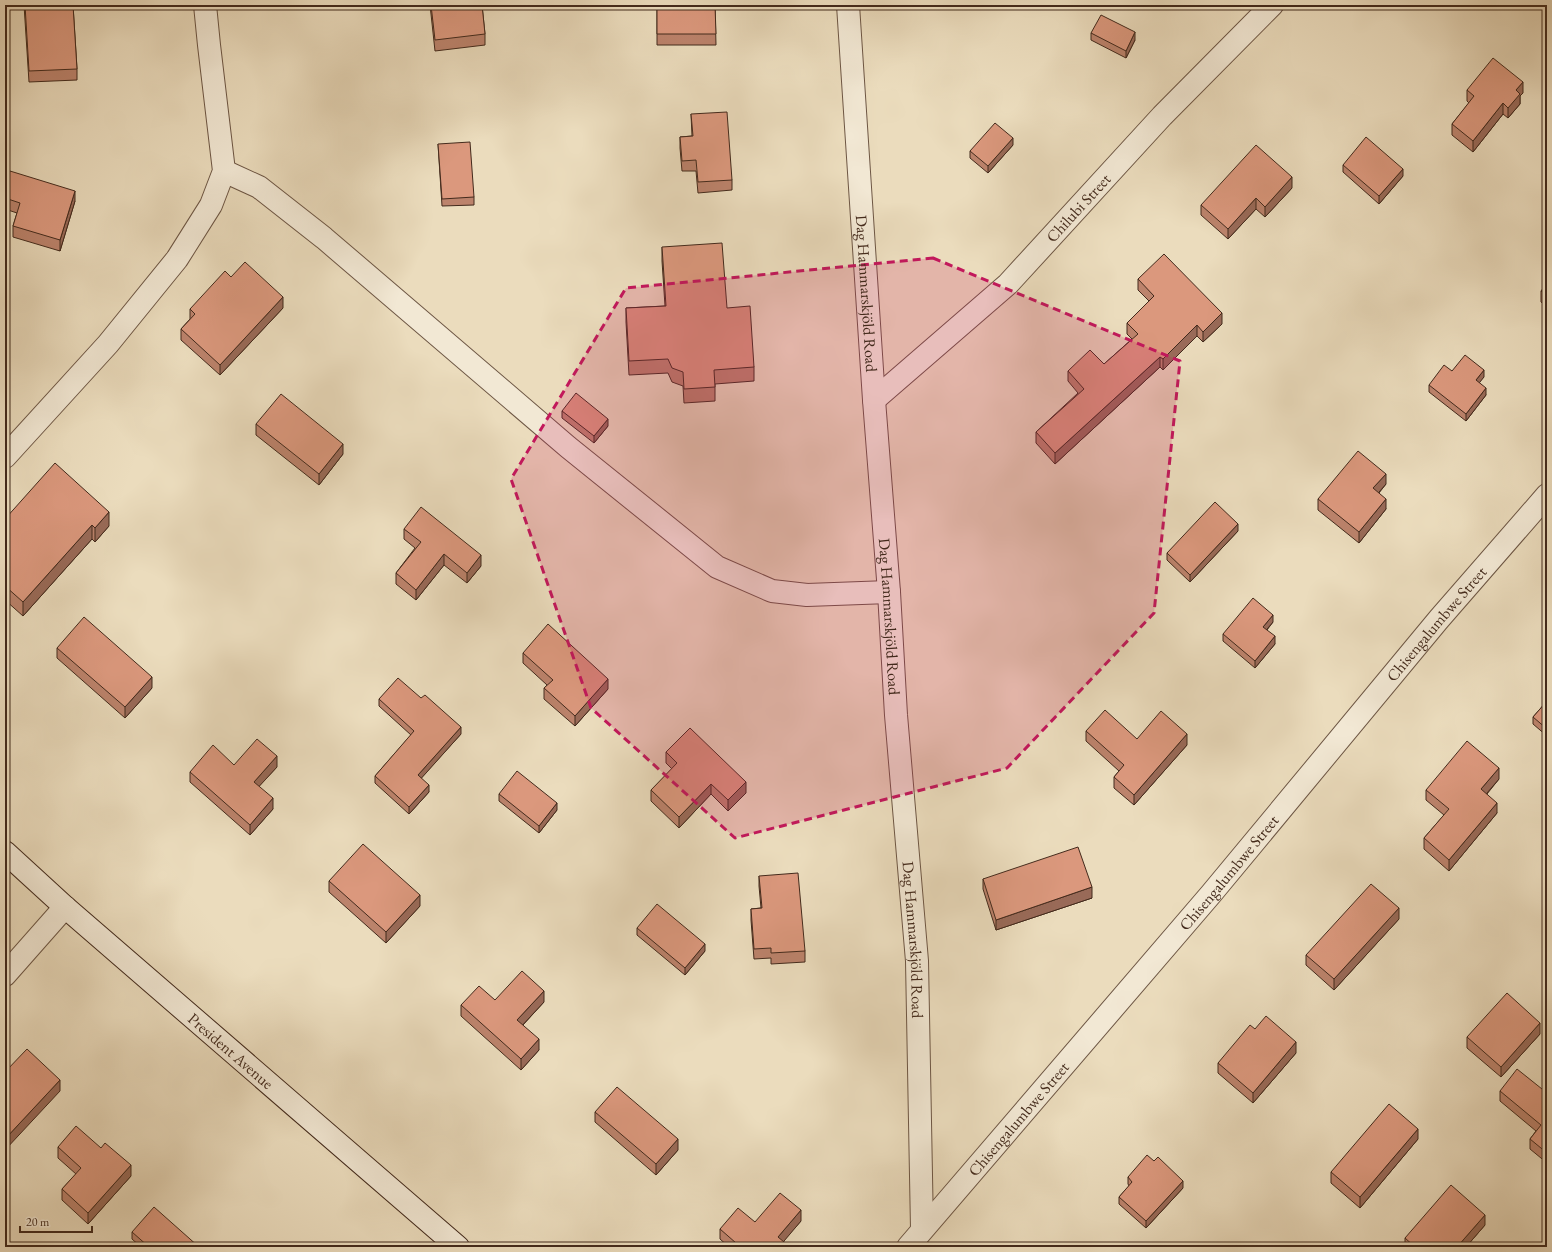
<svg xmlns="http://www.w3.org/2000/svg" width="1552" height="1252" viewBox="0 0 1552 1252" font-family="'EB Garamond',serif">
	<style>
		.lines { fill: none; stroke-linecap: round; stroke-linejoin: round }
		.street-casing { stroke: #6d5644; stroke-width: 24 }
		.secondary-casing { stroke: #432a1c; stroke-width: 24 }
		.street { stroke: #f2e8d4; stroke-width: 22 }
		.secondary { stroke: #f2e8d4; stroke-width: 22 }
		.wall { fill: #bc836c; stroke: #432a1c }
		.shaded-wall { fill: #996a58; stroke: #432a1c }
		.building { fill: #db987d; stroke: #432a1c }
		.marked { fill: #c2185b; fill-opacity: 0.2; stroke: #c2185b; stroke-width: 3; stroke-dasharray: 8 5; stroke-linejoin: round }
		.labels { text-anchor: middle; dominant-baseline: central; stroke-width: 4; stroke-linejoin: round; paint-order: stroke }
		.street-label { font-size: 16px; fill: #432a1c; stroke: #f2e8d4 }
	</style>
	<rect width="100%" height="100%" fill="#ebdcbd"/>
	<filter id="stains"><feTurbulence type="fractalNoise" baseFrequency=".005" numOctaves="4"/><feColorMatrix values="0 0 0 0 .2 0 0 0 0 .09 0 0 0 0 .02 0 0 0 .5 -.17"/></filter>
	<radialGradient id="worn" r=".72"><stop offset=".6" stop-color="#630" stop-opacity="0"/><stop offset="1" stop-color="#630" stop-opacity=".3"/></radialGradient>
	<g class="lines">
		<g class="street-casing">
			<g id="street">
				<path id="s1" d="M848 5 874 400 889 592 896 715 917 961 922 1229"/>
				<polyline points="224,171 259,187 324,238 568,447 717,567 772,591 807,595 889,592"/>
				<path id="s2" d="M874 400 1008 284 1162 116 1272 5"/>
				<polyline points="5,457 108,344 177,259 211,205 224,171 209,45 205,5"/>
				<polyline points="5,975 65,907"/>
				<path id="s3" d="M908 1247 1211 894 1439 619 1547 495"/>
			</g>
		</g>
		<g class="secondary-casing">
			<g id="secondary">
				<path id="s4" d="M5 852 65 907 458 1247"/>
			</g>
		</g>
		<use href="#street" class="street"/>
		<use href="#secondary" class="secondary"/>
	</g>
	<g class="wall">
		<polygon points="24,5 73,5 77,69 77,80 29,82"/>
		<polygon points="430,5 482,5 485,34 485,45 435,51"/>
		<polygon points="657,5 715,5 716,45 657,45"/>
		<polygon points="1091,33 1135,40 1126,58 1091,40"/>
		<polygon points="1467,90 1523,93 1520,96 1520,104 1508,118 1503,114 1473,152 1452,135 1452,124 1469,103 1467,101"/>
		<polygon points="691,114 732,180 732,190 698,193 696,171 682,171 680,148 680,137 692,136"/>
		<polygon points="438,144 474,197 474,205 442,206"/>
		<polygon points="1013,145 988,173 970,158 970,151"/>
		<polygon points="1343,165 1403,176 1379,204 1343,172"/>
		<polygon points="5,188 75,201 60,251 13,237 13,226 17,213 5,209"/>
		<polygon points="1292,188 1265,217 1256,209 1228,239 1201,215 1201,205"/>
		<polygon points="662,247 727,308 754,367 754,381 715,384 715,401 684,403 683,386 672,382 668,373 629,375 626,322 626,308 665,306 662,261"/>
		<polygon points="1138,279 1222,324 1203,342 1197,336 1163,370 1160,367 1055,464 1036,443 1036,432 1078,393 1068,381 1068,371 1104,364 1132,339 1127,334 1127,323 1149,301 1138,290"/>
		<polygon points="1547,284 1547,307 1541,302 1541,291"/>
		<polygon points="283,308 220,375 181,340 181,329 190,319 190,309"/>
		<polygon points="1452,371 1484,377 1479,382 1486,395 1466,421 1429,392 1429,385"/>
		<polygon points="562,411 608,426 594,443 562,418"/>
		<polygon points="256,424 343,454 319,485 256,435"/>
		<polygon points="1386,484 1379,493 1386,509 1359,543 1318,510 1318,499"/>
		<polygon points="5,519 109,526 95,542 92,539 23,616 5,600"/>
		<polygon points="404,529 481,566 467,583 444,565 416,600 396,584 396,573 415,548 404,539"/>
		<polygon points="1238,531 1190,582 1167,560 1167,553"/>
		<polygon points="1273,622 1267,630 1275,644 1255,668 1223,641 1223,634"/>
		<polygon points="57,648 152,688 125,718 57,658"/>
		<polygon points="523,653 608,689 575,726 544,699 544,688 547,685 523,663"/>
		<polygon points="1547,681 1547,691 1546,690 1546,683"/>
		<polygon points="379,699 461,734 421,778 429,792 409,814 375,783 375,776 411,735 379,706"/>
		<polygon points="1547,701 1547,736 1533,724 1533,717"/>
		<polygon points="1086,731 1137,739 1187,745 1134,805 1114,788 1114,777 1119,771 1086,741"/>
		<polygon points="666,752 746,793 728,811 711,794 679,828 651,801 651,790 672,769 666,763"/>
		<polygon points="234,765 277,767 259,786 273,809 250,835 190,782 190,772"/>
		<polygon points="1499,779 1487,794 1497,813 1449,871 1424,849 1424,838 1444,815 1426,800 1426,790"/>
		<polygon points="499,794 557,810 539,833 499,801"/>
		<polygon points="759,876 805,951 805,962 771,964 771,958 754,959 751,920 751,909 761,908 759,886"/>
		<polygon points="983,879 1092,898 996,930 983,889"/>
		<polygon points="329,881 420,906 386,943 329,892"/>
		<polygon points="1399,919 1334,990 1306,965 1306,955"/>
		<polygon points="637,928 705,951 685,975 637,935"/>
		<polygon points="495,1000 544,1002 523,1025 539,1050 521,1070 461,1016 461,1005"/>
		<polygon points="1255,1029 1296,1053 1253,1103 1218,1073 1218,1063"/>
		<polygon points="1540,1034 1501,1077 1467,1048 1467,1037"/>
		<polygon points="1500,1091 1547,1093 1547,1163 1530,1149 1530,1139 1536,1131 1500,1101"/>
		<polygon points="595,1112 678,1150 656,1175 595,1122"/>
		<polygon points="1418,1139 1360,1208 1331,1183 1331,1172"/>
		<polygon points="58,1147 131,1176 88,1224 62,1200 62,1189 76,1174 58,1158"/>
		<polygon points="1128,1177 1183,1188 1146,1228 1119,1204 1119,1197 1129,1186 1128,1184"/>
		<polygon points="801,1221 783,1241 790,1247 729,1247 720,1239 720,1229 755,1222"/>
		<polygon points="1485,1225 1466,1247 1405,1247 1405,1238"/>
		<polygon points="132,1232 199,1247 141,1247 132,1239"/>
	</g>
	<g class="shaded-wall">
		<polygon points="1135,32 1135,40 1126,58 1126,51"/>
		<polygon points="1523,82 1523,93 1520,96 1520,104 1508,118 1508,108 1516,90"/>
		<polygon points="1503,103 1503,114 1473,152 1473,141"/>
		<polygon points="1013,138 1013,145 988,173 988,166"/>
		<polygon points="1403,169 1403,176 1379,204 1379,196"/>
		<polygon points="1292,177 1292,188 1265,217 1265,207"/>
		<polygon points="75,191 75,201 60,251 60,240"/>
		<polygon points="1256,198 1256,209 1228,239 1228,229"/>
		<polygon points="283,297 283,308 220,375 220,365"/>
		<polygon points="1222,313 1222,324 1203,342 1203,332"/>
		<polygon points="1197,325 1197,336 1163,370 1163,359"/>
		<polygon points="1160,357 1160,367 1055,464 1055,453"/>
		<polygon points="1484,370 1484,377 1476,387 1476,380"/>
		<polygon points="1486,388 1486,395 1466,421 1466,414"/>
		<polygon points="608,419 608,426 594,443 594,436"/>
		<polygon points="343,444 343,454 319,485 319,474"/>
		<polygon points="1386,474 1386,484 1373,499 1373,488"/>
		<polygon points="1386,499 1386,509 1359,543 1359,532"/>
		<polygon points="109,512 109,526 95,542 95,528"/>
		<polygon points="1238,524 1238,531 1190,582 1190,575"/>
		<polygon points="92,525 92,539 23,616 23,602"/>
		<polygon points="444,554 444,565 416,600 416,590"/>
		<polygon points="481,555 481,566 467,583 467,573"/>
		<polygon points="1273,615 1273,622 1263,634 1263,627"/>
		<polygon points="1275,636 1275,644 1255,668 1255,661"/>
		<polygon points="152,677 152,688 125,718 125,707"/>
		<polygon points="608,679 608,689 575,726 575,716"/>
		<polygon points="461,727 461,734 418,782 418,775"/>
		<polygon points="1187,734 1187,745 1134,805 1134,795"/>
		<polygon points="277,756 277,767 254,792 254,782"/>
		<polygon points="1499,768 1499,779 1481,800 1481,789"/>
		<polygon points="746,782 746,793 728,811 728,800"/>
		<polygon points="711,784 711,794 679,828 679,817"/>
		<polygon points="429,785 429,792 409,814 409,807"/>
		<polygon points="273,798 273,809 250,835 250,825"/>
		<polygon points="557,803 557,810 539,833 539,826"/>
		<polygon points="1497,803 1497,813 1449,871 1449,860"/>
		<polygon points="1092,887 1092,898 996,930 996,920"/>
		<polygon points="420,895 420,906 386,943 386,932"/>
		<polygon points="1399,908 1399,919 1334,990 1334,979"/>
		<polygon points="705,944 705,951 685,975 685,968"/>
		<polygon points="544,991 544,1002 517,1031 517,1020"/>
		<polygon points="1540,1023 1540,1034 1501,1077 1501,1067"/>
		<polygon points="539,1039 539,1050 521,1070 521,1059"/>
		<polygon points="1296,1042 1296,1053 1253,1103 1253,1093"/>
		<polygon points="60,1080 60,1091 5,1150 5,1139"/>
		<polygon points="1418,1129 1418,1139 1360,1208 1360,1197"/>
		<polygon points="678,1139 678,1150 656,1175 656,1164"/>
		<polygon points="131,1165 131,1176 88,1224 88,1213"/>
		<polygon points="1183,1181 1183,1188 1146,1228 1146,1221"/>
		<polygon points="801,1210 801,1221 779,1247 778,1237"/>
		<polygon points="1485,1215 1485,1225 1466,1247 1457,1247"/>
	</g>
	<g class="building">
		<polygon points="25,5 73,5 77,69 29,71"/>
		<polygon points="431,5 482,5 485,34 435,40"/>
		<polygon points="657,5 715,5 716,34 657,34"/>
		<polygon points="1101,15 1135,32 1126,51 1091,33"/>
		<polygon points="1493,58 1523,82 1516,90 1520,94 1508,108 1503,103 1473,141 1452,124 1474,96 1467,90"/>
		<polygon points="727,112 732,180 698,182 696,160 682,161 680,137 693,136 691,114"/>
		<polygon points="995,123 1013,138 988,166 970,151"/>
		<polygon points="1366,137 1403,169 1379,196 1343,165"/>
		<polygon points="470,142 474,197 442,199 438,144"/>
		<polygon points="1256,145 1292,177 1265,207 1256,198 1228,229 1201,205"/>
		<polygon points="10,171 75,191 60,240 13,226 20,203 5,198 5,188"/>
		<polygon points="722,243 727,308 750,306 754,367 714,370 715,387 684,389 683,372 672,368 668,359 629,361 626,308 666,306 662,247"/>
		<polygon points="1164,254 1222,313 1203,332 1197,325 1163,359 1160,357 1055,453 1036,432 1084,389 1068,371 1090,350 1104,364 1138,334 1127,323 1154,296 1138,279"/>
		<polygon points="245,262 283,297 220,365 181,329 195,314 190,309 225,271 231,277"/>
		<polygon points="1547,284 1547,297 1541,291"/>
		<polygon points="1465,355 1484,370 1476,380 1486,388 1466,414 1429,385 1444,365 1452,371"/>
		<polygon points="576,393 608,419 594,436 562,411"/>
		<polygon points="281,394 343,444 319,474 256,424"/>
		<polygon points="1358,451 1386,474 1373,488 1386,499 1359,532 1318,499"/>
		<polygon points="55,463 109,512 95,528 92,525 23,602 5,586 5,519"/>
		<polygon points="1215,502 1238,524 1190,575 1167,553"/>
		<polygon points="421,507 481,555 467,573 444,554 416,590 396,573 421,542 404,529"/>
		<polygon points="1253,598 1273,615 1263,627 1275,636 1255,661 1223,634"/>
		<polygon points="84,617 152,677 125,707 57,648"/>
		<polygon points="548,624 608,679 575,716 544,688 553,680 523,653"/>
		<polygon points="398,678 421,698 425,695 461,727 418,775 429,785 409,807 375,776 414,731 379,699"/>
		<polygon points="1547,701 1547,729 1533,717"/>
		<polygon points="1105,710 1137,739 1161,711 1187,734 1134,795 1114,777 1124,765 1086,731"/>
		<polygon points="690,728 746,782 728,800 711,784 679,817 651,790 677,763 666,752"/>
		<polygon points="257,739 277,756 254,782 273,798 250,825 190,772 213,745 234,765"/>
		<polygon points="1467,741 1499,768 1481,789 1497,803 1449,860 1424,838 1449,809 1426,790"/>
		<polygon points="517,771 557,803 539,826 499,794"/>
		<polygon points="363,844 420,895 386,932 329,881"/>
		<polygon points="1078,847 1092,887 996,920 983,879"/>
		<polygon points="798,873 805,951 771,953 771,948 754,949 751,909 762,908 759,876"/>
		<polygon points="1371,884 1399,908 1334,979 1306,955"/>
		<polygon points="657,904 705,944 685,968 637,928"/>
		<polygon points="522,971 544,991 517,1020 539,1039 521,1059 461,1005 479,986 495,1000"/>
		<polygon points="1507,993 1540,1023 1501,1067 1467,1037"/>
		<polygon points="1266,1016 1296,1042 1253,1093 1218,1063 1250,1025 1255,1029"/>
		<polygon points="27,1049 60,1080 5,1139 5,1072"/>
		<polygon points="1517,1069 1547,1093 1547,1153 1530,1139 1541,1125 1500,1091"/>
		<polygon points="617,1087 678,1139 656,1164 595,1112"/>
		<polygon points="1389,1104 1418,1129 1360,1197 1331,1172"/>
		<polygon points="76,1126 101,1148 105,1143 131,1165 88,1213 62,1189 81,1168 58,1147"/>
		<polygon points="1147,1155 1154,1161 1158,1157 1183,1181 1146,1221 1119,1197 1132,1182 1128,1177"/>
		<polygon points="1451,1185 1485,1215 1457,1247 1415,1247 1405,1238"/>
		<polygon points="780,1193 801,1210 778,1237 790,1247 733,1247 736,1243 720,1229 738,1208 755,1222"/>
		<polygon points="154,1207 199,1247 149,1247 132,1232"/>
	</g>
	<path class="marked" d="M933 258 1180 361 1154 613 1007 768 735 838 591 708 511 479 626 288Z"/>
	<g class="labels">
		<g class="street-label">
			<text stroke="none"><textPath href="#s2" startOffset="281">Chilubi Street</textPath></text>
			<text stroke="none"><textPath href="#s1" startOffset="289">Dag Hammarskjöld Road</textPath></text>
			<text stroke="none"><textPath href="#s1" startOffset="613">Dag Hammarskjöld Road</textPath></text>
			<text stroke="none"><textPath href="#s3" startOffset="817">Chisengalumbwe Street</textPath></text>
			<text stroke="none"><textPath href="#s3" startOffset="493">Chisengalumbwe Street</textPath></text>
			<text stroke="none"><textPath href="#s1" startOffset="937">Dag Hammarskjöld Road</textPath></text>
			<text stroke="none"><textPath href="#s4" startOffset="301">President Avenue</textPath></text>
			<text stroke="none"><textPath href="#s3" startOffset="169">Chisengalumbwe Street</textPath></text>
		</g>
	</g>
	<rect width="1552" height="1252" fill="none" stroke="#ebdcbd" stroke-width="20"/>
	<rect x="6" y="6" width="1540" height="1240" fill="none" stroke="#432a1c" stroke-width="2"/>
	<rect x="10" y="10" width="1532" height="1232" fill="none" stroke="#432a1c"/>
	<path d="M20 1226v6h72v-6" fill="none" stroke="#432a1c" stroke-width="2"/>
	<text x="26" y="1226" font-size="12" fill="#432a1c" stroke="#f2e8d4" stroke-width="3" paint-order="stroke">20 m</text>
	<rect width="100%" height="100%" filter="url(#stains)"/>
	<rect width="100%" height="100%" fill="url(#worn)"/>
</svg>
